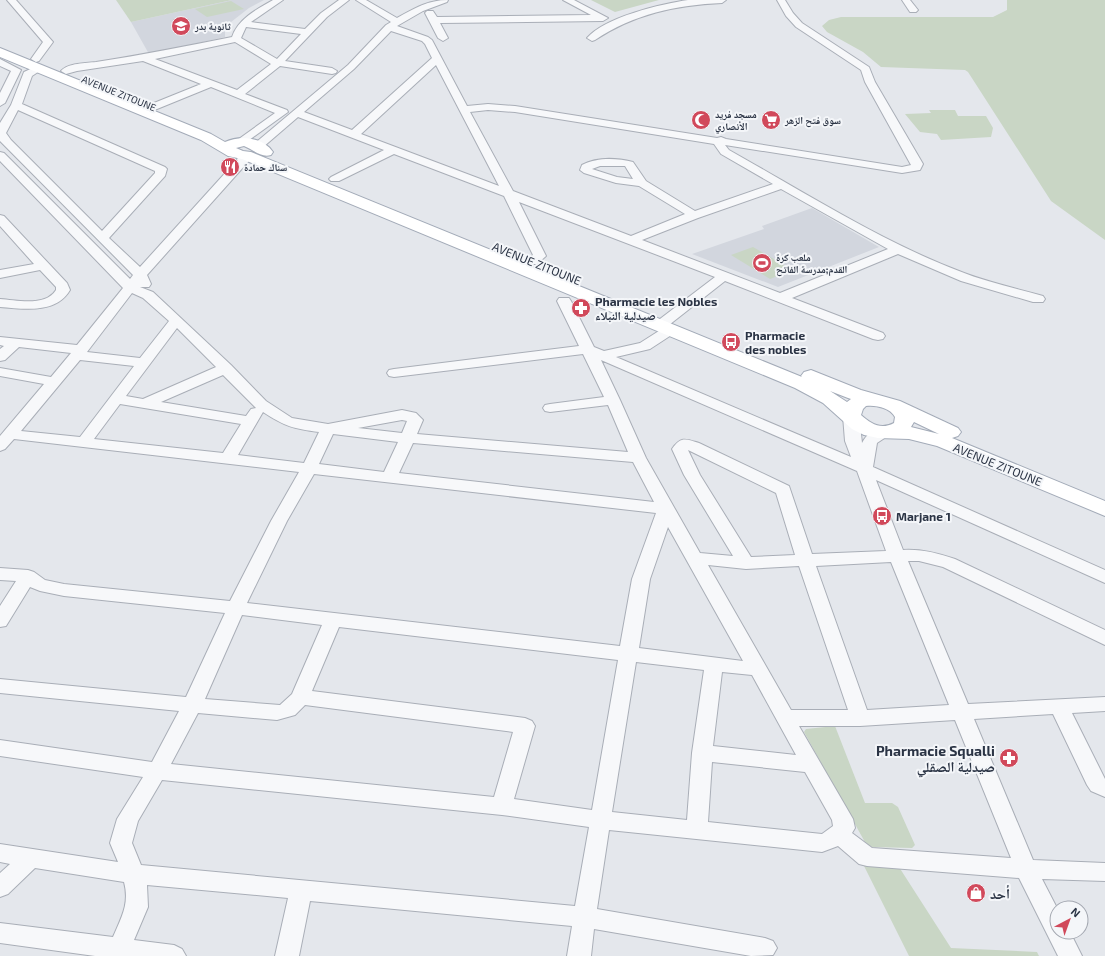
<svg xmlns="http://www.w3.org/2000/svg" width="1105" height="956" viewBox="0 0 1105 956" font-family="'Exo 2','Noto Naskh Arabic',sans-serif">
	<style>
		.built { fill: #d2d6de }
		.green { fill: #c9d6c5 }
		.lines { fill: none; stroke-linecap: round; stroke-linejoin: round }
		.minor-casing { stroke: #a9aeb7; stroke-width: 2 }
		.major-casing { stroke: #a3abb8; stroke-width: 2 }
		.minor { fill: #f7f8fa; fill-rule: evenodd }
		.major { fill: #fff; fill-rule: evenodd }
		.labels { text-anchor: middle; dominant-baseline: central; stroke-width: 4; stroke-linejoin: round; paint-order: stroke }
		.far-poi-label { font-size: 10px; font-weight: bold; fill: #2b3445; stroke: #f4f6f9; text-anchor: start }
		.far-street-label { font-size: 10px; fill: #2b3445; stroke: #f4f6f9 }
		.street-label { font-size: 12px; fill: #2b3445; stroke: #f4f6f9 }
		.poi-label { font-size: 12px; font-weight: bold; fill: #2b3445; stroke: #f4f6f9; text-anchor: start }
		.near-poi-label { font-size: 14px; font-weight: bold; fill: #2b3445; stroke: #f4f6f9; text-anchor: end }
	</style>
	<rect width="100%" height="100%" fill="#e4e7ec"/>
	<g class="built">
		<polygon points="232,0 264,0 249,8 231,22 225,30 225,37 149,54 131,22"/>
		<polygon points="812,208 879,247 778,287 692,254 764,229 762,226"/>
	</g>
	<g class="green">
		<polygon points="116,0 232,0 131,22"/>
		<polygon points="591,0 659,0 615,12"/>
		<polygon points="1007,0 1105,0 1105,240 1051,201 968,72 965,70 881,67 863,52 827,32 822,26 829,20 841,17 993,17 1007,10"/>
		<polygon points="231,1 244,9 207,17 195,9"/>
		<polygon points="929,110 955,110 958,116 986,116 993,128 991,137 941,140 937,134 920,132 905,114 931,113"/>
		<polygon points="753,247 793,270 770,279 731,255"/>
		<polygon points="835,726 865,803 892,803 898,807 915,845 912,848 872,847 866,844 804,732 806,729"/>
		<polygon points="864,866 899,867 951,948 1037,952 1039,956 909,956"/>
	</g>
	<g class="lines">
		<g class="minor-casing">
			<g id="minor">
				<polygon points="7,0 16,0 53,42 39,61 36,62 31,59 43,42"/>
				<path d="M273 0H283L251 22 305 29 321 13 339 0H349L327 17 285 61 332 68 337 71 336 73 332 74 280 66 245 94 287 110 288 112 245 143 241 144 236 141 275 113 211 87 157 109H149L148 107 149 105 201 84 143 61 77 71 66 74 61 71C68 63 86 63 96 62 142 55 187 46 232 37 238 19 257 9 273 0ZM246 27 301 34 277 59 241 38ZM235 42 271 64 237 90 155 59Z"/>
				<path d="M356 0H366L397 18C415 8 428 0 448 0L447 2 423 11 397 26 428 37 432 40 467 106 488 104 515 106 717 138 721 137 726 139 902 167 911 165 865 82 861 70 796 27 786 16 777 0H785L793 13 802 23 869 67 875 82 923 164 920 170 902 173 725 145 729 150C804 192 878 240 959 271 986 282 1015 288 1043 296L1045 299 1043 302H1033L961 281 898 254 792 298 883 333 885 336 883 339 878 340 873 339 725 281 669 325 676 326 678 329 676 332 650 349 616 357 851 457 845 441 843 416 846 413 851 411 856 413 859 416 862 443C867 433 878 426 889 429L892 432 889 435 877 443 873 467 1105 570V583L876 480 903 550C922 549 937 553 955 559L1105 630V645L943 567 919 561H908L968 704 1105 697V711L1072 713 1105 779V797L1091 791 1087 785 1053 714 974 719 1033 860 1105 863V881L1042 879 1057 908V932H1070L1082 956H1058L1019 878 867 866 859 864 838 846 822 852 609 830 597 909 765 938 773 941 777 948 773 955 751 956 594 929 591 956H567L572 926 310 901 299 956H275L288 898 147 885 148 907 134 940 174 945 182 949 186 956H95L0 943V923L113 937C121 918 130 904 124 882L35 868 8 894 0 897V873L10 864 0 862V844L118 862 110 843 117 819 143 777 0 756V740L152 762 179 711 0 693V679L186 697 225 613 64 596 40 591 30 587 6 626 0 627V606L16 581 0 580V568L28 570 34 572 45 580 64 584 230 601 271 521 299 472 14 439 5 449 0 451V436L44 384 0 376V368L51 377 71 353 19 347 5 360 0 361V349L4 346 0 345V337L77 345 123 288 0 161V152L4 153 130 279 133 275 0 141V123L11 105 24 72 39 65 44 68 32 76 22 104 165 167 167 169 165 176 109 238 140 267 237 160 239 153H247L249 161 247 163 147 275 151 284 149 287H140L153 292 231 365 266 401 292 418 328 424 402 410 416 413 423 420 417 434 628 452 608 405 550 412 545 411 543 408 545 405 550 404 604 397 583 354 394 377 389 376 387 373 389 370 394 369 579 346 557 301 559 298H569L571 301 594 347 604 351 640 343 662 329 656 328 654 325 656 322 715 277 519 202 546 256 537 264H527L526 261 533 255 504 196 394 154 339 181H331L329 179 331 177 384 150 298 117 262 148H254L252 146 254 144 348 65 386 25 391 22ZM391 31 422 41 425 44 432 58 352 130 304 112 354 69ZM436 65 499 186 361 134ZM18 110 155 171V173L102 231 11 140 6 133ZM488 110 515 112 714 144 721 154 773 184 695 211 646 181 633 162C617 158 597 157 582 165L580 170 584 173 616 183 639 186 685 214 631 236 513 191 470 112ZM600 166H625L633 179 617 177 592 169ZM781 189 888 249 780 293 642 240 698 218ZM132 293 143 298 169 321 140 358 87 352ZM177 328 216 367 143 399 126 396ZM80 360 134 366 80 437 21 431ZM601 360 857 471 886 551 812 554 789 486 699 443C686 439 681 436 672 449L684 475 733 556 700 553 646 458 620 400ZM223 375 256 408 251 409 246 416 161 402ZM120 404 241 424 223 453 94 439ZM263 412C284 426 294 429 319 432L304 463 238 455ZM402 420 407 421 402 433 358 428ZM333 434 398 442 384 472 319 464ZM413 443 633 462 654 502 399 473ZM688 450 776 493 795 555 751 557 700 475ZM314 474 656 513 632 579 620 646 247 603 287 521ZM668 527 743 661 639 648 650 579ZM891 562 949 705 867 710 816 566ZM708 565 746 569 799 566 848 710H791ZM242 615 322 625 292 694 280 705 205 699ZM339 627 618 660 592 810 514 799 535 726 532 721 525 718 312 691ZM636 662 704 670 692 753 687 820 612 812ZM722 672 752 675 796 755 713 746ZM305 705 513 732 494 797 171 764 198 713 277 720 295 715ZM955 720 1011 858 872 848 852 833 855 828 853 819 799 726H860ZM712 762 805 772 832 820 833 826 822 834 708 822ZM162 780 502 815 589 827 575 906 141 865 132 843 138 821Z"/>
				<polygon points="563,0 574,0 608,18 603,21 440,23 448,38 443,41 438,38 425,13 427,11 433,11 437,17 591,15"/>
				<path d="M688 0H726L722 3C676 5 634 14 595 40L592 41 587 38C605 17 661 4 688 0Z"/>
				<polygon points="902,0 910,0 918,10 916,12 910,12"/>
				<polygon points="0,59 21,70 5,103 0,106 0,93 11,71 0,66"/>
				<path d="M0 215 4 216 67 283 70 290C56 314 24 309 0 307V299C16 300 46 307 56 290V287L40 270 0 278V270L34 264 0 226Z"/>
			</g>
		</g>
		<g class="major-casing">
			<path id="major" d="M0 48 211 134 225 142C240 135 263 137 273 152L271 155C261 158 254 150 244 146L236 148 243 151 251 152 802 377 801 376 804 372 811 370 861 390 900 401 958 428 961 432 958 436 952 438 1105 501V516L937 446 909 439 878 438 864 435 852 429 823 403 795 388 242 159 228 156 201 140 0 57ZM830 391 848 398 851 399 847 402ZM866 406C877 405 890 408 895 417L894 423C881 430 871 424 861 415L863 409ZM914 422 939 434 911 427Z"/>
		</g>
		<use href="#minor" class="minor"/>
		<use href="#major" class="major"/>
	</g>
	<defs>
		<g id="school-disc" transform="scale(1)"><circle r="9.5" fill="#d1495b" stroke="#f4f6f9"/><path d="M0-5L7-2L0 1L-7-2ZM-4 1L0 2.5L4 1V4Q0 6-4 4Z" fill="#fff"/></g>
		<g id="mosque-disc" transform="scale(1)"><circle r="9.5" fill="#d1495b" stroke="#f4f6f9"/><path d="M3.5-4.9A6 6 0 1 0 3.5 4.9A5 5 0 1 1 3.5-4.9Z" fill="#fff"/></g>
		<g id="supermarket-disc" transform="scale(1)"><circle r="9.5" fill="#d1495b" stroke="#f4f6f9"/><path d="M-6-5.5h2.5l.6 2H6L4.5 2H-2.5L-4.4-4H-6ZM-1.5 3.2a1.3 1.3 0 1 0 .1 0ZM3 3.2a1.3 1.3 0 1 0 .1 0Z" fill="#fff"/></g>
		<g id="restaurant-disc" transform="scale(1)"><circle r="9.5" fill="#d1495b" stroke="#f4f6f9"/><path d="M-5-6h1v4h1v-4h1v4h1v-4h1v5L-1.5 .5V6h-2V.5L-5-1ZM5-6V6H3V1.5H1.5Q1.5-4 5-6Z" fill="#fff"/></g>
		<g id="stadium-disc" transform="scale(1)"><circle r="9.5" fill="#d1495b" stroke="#f4f6f9"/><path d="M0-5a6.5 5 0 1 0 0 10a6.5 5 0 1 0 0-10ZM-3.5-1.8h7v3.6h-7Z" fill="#fff"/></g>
		<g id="pharmacy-disc" transform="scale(1)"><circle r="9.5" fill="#d1495b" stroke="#f4f6f9"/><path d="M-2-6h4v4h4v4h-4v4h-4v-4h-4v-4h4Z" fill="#fff"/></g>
		<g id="bus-disc" transform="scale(1)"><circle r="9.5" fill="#d1495b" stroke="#f4f6f9"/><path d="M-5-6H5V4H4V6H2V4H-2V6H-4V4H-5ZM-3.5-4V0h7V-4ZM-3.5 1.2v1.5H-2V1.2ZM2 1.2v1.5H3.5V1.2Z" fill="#fff"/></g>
		<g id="shop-disc" transform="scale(1)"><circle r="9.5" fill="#d1495b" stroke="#f4f6f9"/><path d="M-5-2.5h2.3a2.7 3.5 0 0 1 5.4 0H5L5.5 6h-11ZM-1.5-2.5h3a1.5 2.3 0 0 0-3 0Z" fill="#fff"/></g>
	</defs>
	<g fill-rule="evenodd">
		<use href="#school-disc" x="181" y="26"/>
		<use href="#mosque-disc" x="701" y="120"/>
		<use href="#supermarket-disc" x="771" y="120"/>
		<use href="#restaurant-disc" x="230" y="167"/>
		<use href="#stadium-disc" x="762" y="263"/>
		<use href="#pharmacy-disc" x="581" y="308"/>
		<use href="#bus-disc" x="731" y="342"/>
		<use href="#bus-disc" x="882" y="516"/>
		<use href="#pharmacy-disc" x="1009" y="758"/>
		<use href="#shop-disc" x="976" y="893"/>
	</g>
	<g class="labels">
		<g class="far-poi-label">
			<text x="195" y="26">ثانوية بدر</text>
			<text x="715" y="114">مسجد فريد<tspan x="715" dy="12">الأنصاري</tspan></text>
			<text x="785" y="120">سوق فتح الزهر</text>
			<text x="244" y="167">سناك حمادة</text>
			<text x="776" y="257">ملعب كرة<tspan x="776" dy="12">القدم;مدرسة الفاتح</tspan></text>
		</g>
		<g class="far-street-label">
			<text transform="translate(119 93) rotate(22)">AVENUE ZITOUNE</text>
		</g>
		<g class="street-label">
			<text transform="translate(537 263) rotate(22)">AVENUE ZITOUNE</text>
			<text transform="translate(998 464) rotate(22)">AVENUE ZITOUNE</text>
		</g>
		<g class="poi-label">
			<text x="595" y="301">Pharmacie les Nobles<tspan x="595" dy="14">صيدلية النبلاء</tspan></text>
			<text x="745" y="335">Pharmacie<tspan x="745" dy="14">des nobles</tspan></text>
			<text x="896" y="516">Marjane 1</text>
		</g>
		<g class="near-poi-label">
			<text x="995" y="750">Pharmacie Squalli<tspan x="995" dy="16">صيدلية الصقلي</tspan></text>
			<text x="990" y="893" text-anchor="start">أحد</text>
		</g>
	</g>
	<g transform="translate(1069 920) rotate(41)"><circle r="19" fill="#f4f6f9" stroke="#a4a8b1"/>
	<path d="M0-3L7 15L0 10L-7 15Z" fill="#d1495b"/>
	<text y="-6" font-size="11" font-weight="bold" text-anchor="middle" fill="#2b3445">N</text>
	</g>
</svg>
